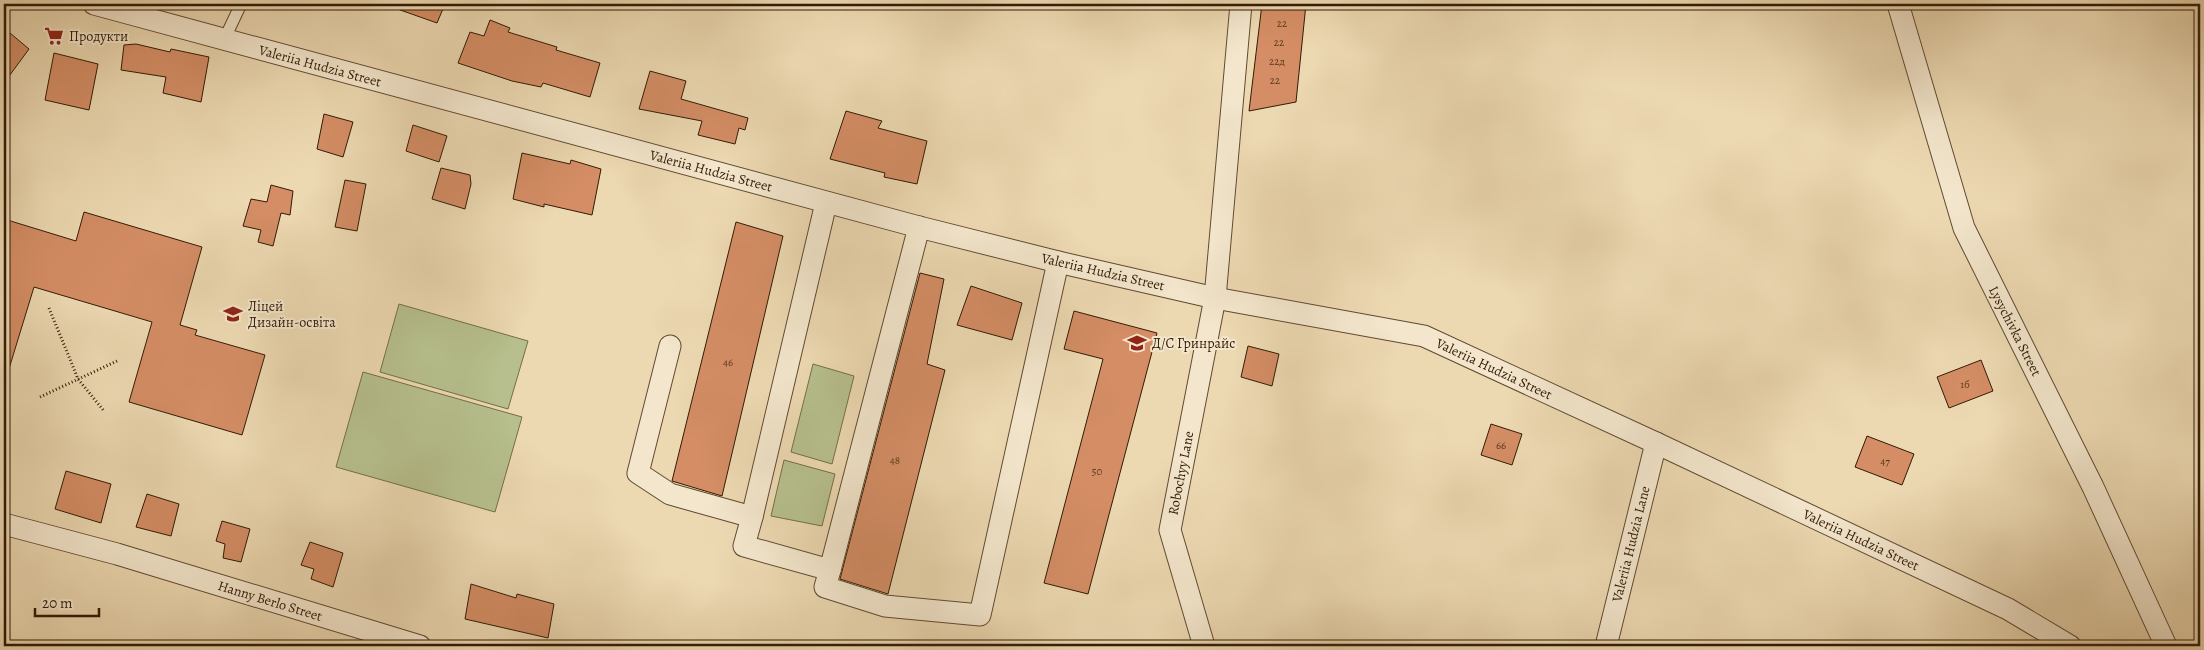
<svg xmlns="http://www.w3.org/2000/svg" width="2204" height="650" viewBox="0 0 2204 650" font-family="Alegreya,serif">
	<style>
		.green { fill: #b6bf8d; stroke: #746d49 }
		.building { fill: #d48d65; stroke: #311b05 }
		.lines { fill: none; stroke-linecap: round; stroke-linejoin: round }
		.service-casing { stroke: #604a30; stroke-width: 13 }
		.minor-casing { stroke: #604a30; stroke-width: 23 }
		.path { stroke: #311b05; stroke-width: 3; stroke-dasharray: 1 2.5; stroke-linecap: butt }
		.service { stroke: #f3e6cc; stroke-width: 11 }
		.minor { stroke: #f3e6cc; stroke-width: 21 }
		.labels { text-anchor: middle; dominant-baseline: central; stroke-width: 4; stroke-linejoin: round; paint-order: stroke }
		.number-label { font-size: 11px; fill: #5a381d }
		.poi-label { font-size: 14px; fill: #311b05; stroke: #f3e6cc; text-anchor: start }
		.street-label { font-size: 14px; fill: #311b05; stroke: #f3e6cc }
	</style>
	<rect width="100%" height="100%" fill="#ecd8b1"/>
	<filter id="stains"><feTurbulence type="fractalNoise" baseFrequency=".004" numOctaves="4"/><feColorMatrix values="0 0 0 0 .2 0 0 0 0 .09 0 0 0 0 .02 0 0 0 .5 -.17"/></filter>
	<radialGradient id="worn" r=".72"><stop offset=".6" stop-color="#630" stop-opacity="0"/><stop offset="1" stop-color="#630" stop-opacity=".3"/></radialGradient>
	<g class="green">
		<polygon points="399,304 528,341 508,409 380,372"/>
		<polygon points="813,364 854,376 832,464 791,452"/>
		<polygon points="363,372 522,417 495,512 336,467"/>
		<polygon points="784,460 835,474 822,526 771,516"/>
	</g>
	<g class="building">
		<polygon points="390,4 445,4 437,23 389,6"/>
		<polygon points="1262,4 1306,4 1296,102 1249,111"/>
		<polygon points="490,20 510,28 508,32 557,47 556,50 600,63 590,97 543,83 541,87 512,81 458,63 470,32 484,36"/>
		<polygon points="4,28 29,49 4,83"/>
		<polygon points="136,44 170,52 171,49 209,57 201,102 163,93 166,77 121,70 124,45"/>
		<polygon points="54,53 98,64 89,110 45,100"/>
		<polygon points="650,71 686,81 681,99 748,118 745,130 739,128 735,144 698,135 702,121 639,109"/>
		<polygon points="846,111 882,121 878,128 927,141 917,184 884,177 885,173 830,159"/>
		<polygon points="324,114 353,122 343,157 317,149"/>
		<polygon points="413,125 447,136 439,162 406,151"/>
		<polygon points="522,153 570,164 571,160 601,169 592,215 544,204 544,207 513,199"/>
		<polygon points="441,168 470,175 471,184 465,209 432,199"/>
		<polygon points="345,180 366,184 357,231 335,227"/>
		<polygon points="271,185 293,191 290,215 281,213 273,246 258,242 261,230 243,226 251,199 267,202"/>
		<polygon points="84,212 202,247 180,325 197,330 195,335 265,355 242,435 129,402 152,322 34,287 8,372 4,371 4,219 76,241"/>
		<polygon points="736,222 783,236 722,496 672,481"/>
		<polygon points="920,273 944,279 927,364 945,370 888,594 840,579"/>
		<polygon points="971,286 1022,303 1012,340 957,325"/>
		<polygon points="1074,311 1157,333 1088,594 1044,583 1103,359 1064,349"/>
		<polygon points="1248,346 1279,354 1272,386 1241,377"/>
		<polygon points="1981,360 1993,391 1949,408 1937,377"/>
		<polygon points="1491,424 1522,434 1512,465 1481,455"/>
		<polygon points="1867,436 1914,454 1902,485 1855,467"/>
		<polygon points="66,471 111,484 101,523 55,509"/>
		<polygon points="147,494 179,504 171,536 136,527"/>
		<polygon points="222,521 250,529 241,562 223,558 225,544 216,541"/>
		<polygon points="310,542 343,553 333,587 311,579 314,569 301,565"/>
		<polygon points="471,584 516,598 517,594 554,604 548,638 465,619"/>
	</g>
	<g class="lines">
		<g class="service-casing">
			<polyline id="service" points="224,40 241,4"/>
		</g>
		<g class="minor-casing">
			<g id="minor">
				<polyline points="94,4 919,227 1058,262 1215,298 1424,336 1656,443 2008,609 2070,646"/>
				<polyline points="1898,4 1964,228 2093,487 2166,646"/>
				<polyline points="670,346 638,473 670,494 752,517 826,203"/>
				<polyline points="752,517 744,546 830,570 919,227"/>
				<polyline points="4,524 117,554 420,646"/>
				<polyline points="830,570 825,587 885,606 980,615 1058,262"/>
				<polyline points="1204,646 1170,530 1215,298 1241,4"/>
				<polyline points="1606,646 1656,443"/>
			</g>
		</g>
		<g class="path">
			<polyline points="49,308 78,379 104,411"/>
			<polyline points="40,397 117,361"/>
		</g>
		<use href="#service" class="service"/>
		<use href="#minor" class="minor"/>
	</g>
	<defs>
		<g id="supermarket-bare" transform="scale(1.5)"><path d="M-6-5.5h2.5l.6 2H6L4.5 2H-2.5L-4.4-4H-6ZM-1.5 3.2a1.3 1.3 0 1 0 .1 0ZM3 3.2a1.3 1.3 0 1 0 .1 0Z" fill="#8f2418" stroke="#f3e6cc" stroke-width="2.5" paint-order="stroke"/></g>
		<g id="school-bare" transform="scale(1.5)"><path d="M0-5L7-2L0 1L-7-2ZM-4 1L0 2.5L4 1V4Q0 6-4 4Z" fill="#8f2418" stroke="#f3e6cc" stroke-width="2.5" paint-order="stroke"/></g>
	</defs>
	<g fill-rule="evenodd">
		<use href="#supermarket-bare" x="54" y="36"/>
		<use href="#school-bare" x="233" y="314"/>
		<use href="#school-bare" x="1137" y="343"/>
	</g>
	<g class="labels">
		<g class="number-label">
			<text x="1282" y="23">22</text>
			<text x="1279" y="42">22</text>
			<text x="1277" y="61">22д</text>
			<text x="1275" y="80">22</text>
			<text x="728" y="362">46</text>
			<text x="1965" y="384">1б</text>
			<text x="1501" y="445">66</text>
			<text x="895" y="460">48</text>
			<text x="1885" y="461">47</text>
			<text x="1097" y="471">50</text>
		</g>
		<g class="poi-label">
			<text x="69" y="36">Продукти</text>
			<text x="248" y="306">Ліцей<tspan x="248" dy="16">Дизайн-освіта</tspan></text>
			<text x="1152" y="343">Д/С Гринрайс</text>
		</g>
		<g class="street-label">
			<text transform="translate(320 66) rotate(15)">Valeriia Hudzia Street</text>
			<text transform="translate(711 171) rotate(15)">Valeriia Hudzia Street</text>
			<text transform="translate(1103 272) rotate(13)">Valeriia Hudzia Street</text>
			<text transform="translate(2015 331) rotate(63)">Lysychivka Street</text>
			<text transform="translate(1494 369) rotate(25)">Valeriia Hudzia Street</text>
			<text transform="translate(1181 473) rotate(-79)">Robochyy Lane</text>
			<text transform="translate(1861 540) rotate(25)">Valeriia Hudzia Street</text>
			<text transform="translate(1631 544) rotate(-76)">Valeriia Hudzia Lane</text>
			<text transform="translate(270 601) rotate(17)">Hanny Berlo Street</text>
		</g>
	</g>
	<rect width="2204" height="650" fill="none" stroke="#ecd8b1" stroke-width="20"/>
	<rect x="5" y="5" width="2194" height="640" fill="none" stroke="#311b05" stroke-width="2.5"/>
	<rect x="10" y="10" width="2184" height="630" fill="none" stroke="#311b05"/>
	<path d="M35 608v8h64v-8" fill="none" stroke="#311b05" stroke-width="2.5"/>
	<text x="42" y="608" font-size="15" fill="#311b05" stroke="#f3e6cc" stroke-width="4" paint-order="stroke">20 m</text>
	<rect width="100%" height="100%" filter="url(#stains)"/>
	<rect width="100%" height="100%" fill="url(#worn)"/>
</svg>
